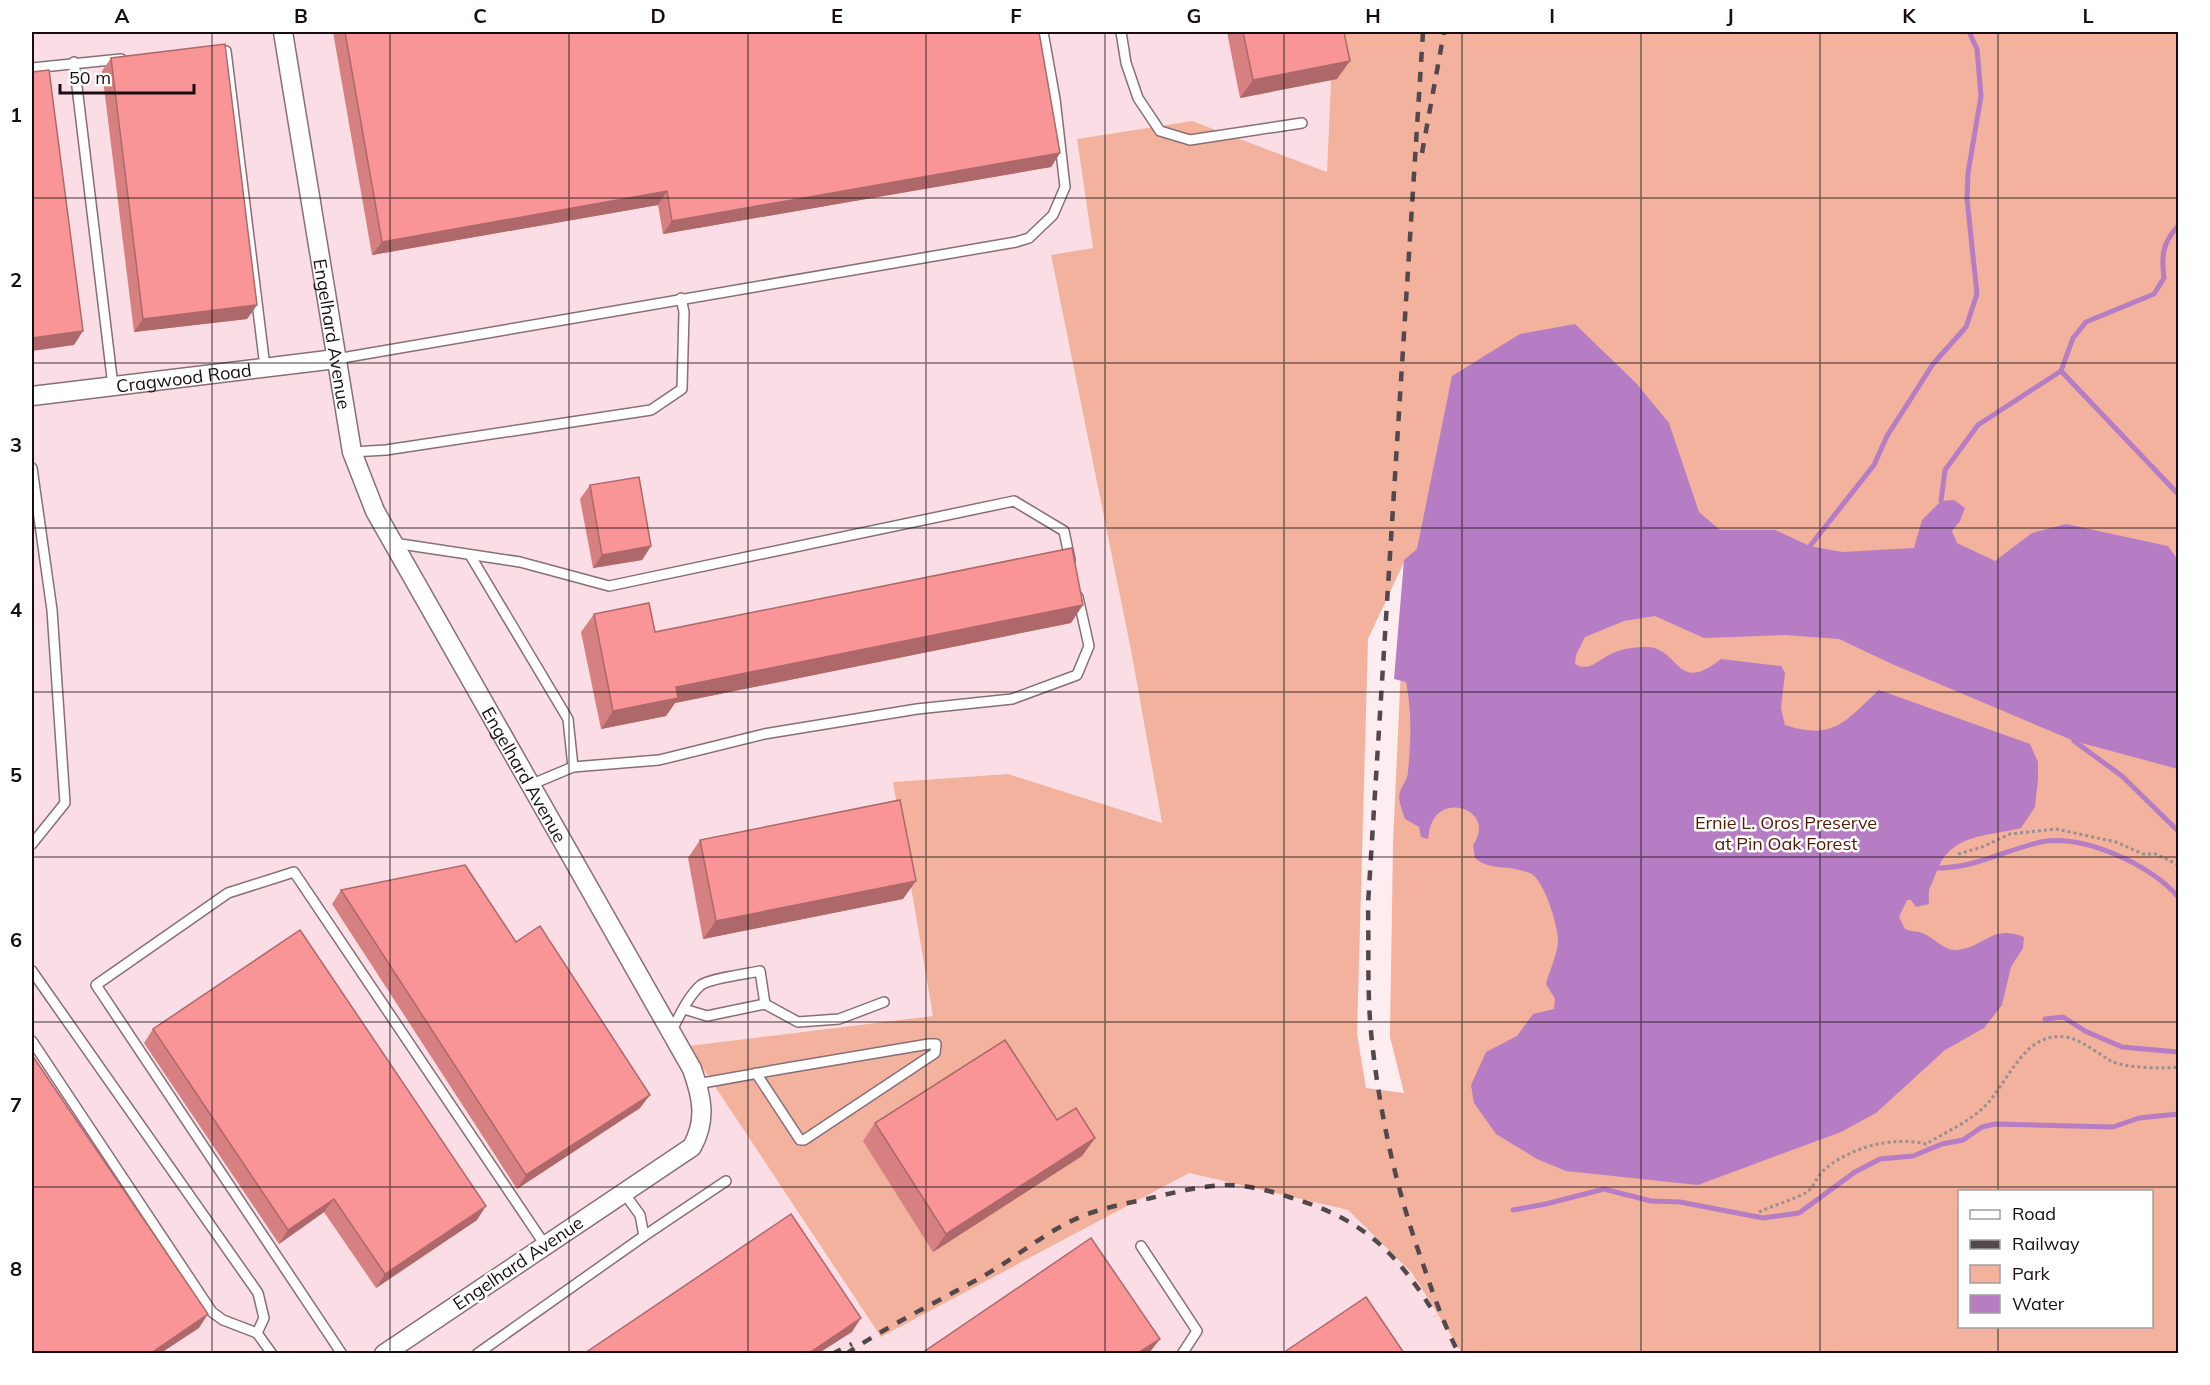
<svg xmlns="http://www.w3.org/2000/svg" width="2210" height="1385" viewBox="0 0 2210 1385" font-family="Mulish,sans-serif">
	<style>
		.built { fill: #fbdde5 }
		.green { fill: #f2b29d; fill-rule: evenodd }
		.water { fill: #b77dc4 }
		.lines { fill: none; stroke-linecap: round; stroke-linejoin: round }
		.stream { stroke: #b77dc4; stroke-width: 5 }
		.lane-casing { stroke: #886f76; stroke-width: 12 }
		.street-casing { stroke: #886f76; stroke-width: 21 }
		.path { stroke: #9c8e91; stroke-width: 3; stroke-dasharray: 3 3; stroke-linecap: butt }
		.lane { stroke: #fff; stroke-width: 9 }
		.street { stroke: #fff; stroke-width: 18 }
		.rail { stroke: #53484b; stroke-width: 4.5; stroke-dasharray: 10 10; stroke-linecap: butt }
		.wall { fill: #d68082 }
		.shaded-wall { fill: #ae686a }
		.building { fill: #f99597; stroke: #ae686a; stroke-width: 1.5 }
		.grid { fill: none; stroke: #180e11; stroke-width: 1.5; stroke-opacity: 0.55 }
		.labels { text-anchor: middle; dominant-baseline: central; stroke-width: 5; stroke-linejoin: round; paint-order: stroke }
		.street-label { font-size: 18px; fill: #180e11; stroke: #fff }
		.park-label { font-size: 18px; fill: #501703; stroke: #fff }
		.neatline { fill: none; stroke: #180e11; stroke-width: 2 }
		.grid-label { font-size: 20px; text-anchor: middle; font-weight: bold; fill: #180e11 }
	</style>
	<rect width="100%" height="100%" fill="#fdecf0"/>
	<polygon class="built" points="32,32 1333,32 1327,172 1192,121 1077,139 1093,248 1131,650 1162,824 1008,774 893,782 933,1016 688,1046 881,1337 1188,1173 1348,1210 1412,1273 1462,1353 32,1353"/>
	<path class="green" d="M1333 32H2178V1353H1462L1412 1273 1348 1210 1189 1173 881 1337 688 1046 933 1016 893 782 1008 774 1162 823 1131 650 1051 255 1093 248 1077 139 1192 121 1327 172ZM1406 558 1393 843 1390 1037 1404 1093 1366 1088 1357 1034 1368 639ZM1960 1192H2152V1326H1960Z"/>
	<path class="water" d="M1575 324 1636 383 1669 423 1699 512 1720 530H1775L1810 546 1842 552 1914 548 1922 520 1941 501 1954 500 1965 508 1960 521 1952 531 1957 543 1995 561 2032 533 2066 524 2168 546 2178 560V769L2074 741 1892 664 1839 639 1785 635 1704 638 1655 616 1624 621 1585 637 1576 655 1575 664C1590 673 1600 658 1613 653 1621 649 1636 647 1645 647 1680 646 1675 696 1721 659L1781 666 1785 673 1781 708 1785 725C1834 741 1845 721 1879 690L2030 744 2038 762V779L2035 807 2021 828C1986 837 1950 833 1936 873 1930 890 1928 886 1929 904L1916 907 1911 900H1907L1899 917 1905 929C1910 931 1914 931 1919 932 1932 935 1943 951 1957 950 1986 947 1991 924 2024 937L2023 948 2011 967 2002 1005 1984 1028 1945 1050 1876 1113 1841 1132 1698 1185 1566 1171 1537 1159 1496 1134 1474 1103 1471 1085 1486 1052 1517 1036 1533 1014 1554 1009 1555 999 1546 984C1550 969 1556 958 1558 943 1559 928 1545 883 1532 874 1529 872 1523 871 1519 870 1503 865 1489 870 1475 858L1473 845C1497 811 1442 791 1431 825 1429 829 1429 834 1428 839L1421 837 1419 827 1405 819C1403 811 1397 800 1400 792 1402 784 1408 780 1408 771 1411 741 1412 711 1406 682L1394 679 1404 560 1417 549 1452 376 1520 334Z"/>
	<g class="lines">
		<g class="stream">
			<polyline points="2061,371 2178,494"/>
			<path d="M1941 501 1945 470 1978 425 2061 371 2073 338 2086 322 2154 294 2164 278C2161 255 2163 242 2178 226"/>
			<polyline points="1810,546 1874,465 1887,436 1933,364 1966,327 1977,294 1967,199 1968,173 1981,96 1977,49 1969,32"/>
			<polyline points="2074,741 2122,776 2178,831"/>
			<path d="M1938 868C1975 868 2005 850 2041 842 2083 834 2152 865 2178 897"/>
			<polyline points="2045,1019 2063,1017 2085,1031 2122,1047 2178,1052"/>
			<polyline points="1513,1210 1546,1204 1604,1189 1651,1201 1680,1202 1763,1218 1799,1213 1855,1172 1880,1159 1913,1156 1942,1144 1963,1140 1982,1127 1995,1124 2113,1127 2139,1118 2178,1114"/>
		</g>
		<g class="lane-casing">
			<g id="lane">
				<polyline points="1121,32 1126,63 1138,98 1160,131 1190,140 1302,123"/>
				<polyline points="216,52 226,51 265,367"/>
				<polyline points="74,62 113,386"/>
				<polyline points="32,68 121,59"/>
				<polyline points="336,359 1016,242 1029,238 1053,215 1065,187 1055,99 1043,32"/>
				<polyline points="352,452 386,450 651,410 682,389 684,312 681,298"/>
				<polyline points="32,468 52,610 65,803 32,844"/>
				<polyline points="394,543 520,562 609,586 1014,501 1064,531 1070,560"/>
				<polyline points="470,555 568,719 573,767"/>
				<polyline points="530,785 573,767 659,760 764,734 917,709 1012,699 1077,675 1089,646 1078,597"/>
				<polyline points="32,971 258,1293 264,1318 257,1333"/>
				<polyline points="765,1004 798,1022 839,1019 884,1002"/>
				<path d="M671 1032C679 1017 688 996 701 985 711 978 746 974 760 971L765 1004 707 1016 684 1009"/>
				<polyline points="32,1041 212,1312 223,1320 257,1333 272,1354"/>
				<polyline points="697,1084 781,1069 929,1044 936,1044 935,1053 804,1140 800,1140 756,1073"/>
				<polyline points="644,1236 726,1181"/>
				<polyline points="1141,1246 1197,1331 1182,1354"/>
				<polyline points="342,1354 96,985 228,893 294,872 545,1245"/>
				<polyline points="477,1354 644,1236 640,1215 624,1193"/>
			</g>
		</g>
		<g class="street-casing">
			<g id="street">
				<path id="s1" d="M283 32 352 452 375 511 692 1069C702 1097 707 1120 692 1147L384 1354"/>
				<path id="s2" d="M32 396 336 359"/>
			</g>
		</g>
		<g class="path">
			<polyline points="1958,854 1982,847 2010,834 2056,829 2116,842 2143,854 2156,854 2178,865"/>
			<path d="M1759 1212C1774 1205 1793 1200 1807 1192 1814 1187 1817 1176 1824 1170 1850 1147 1893 1136 1926 1144 1946 1132 1971 1121 1987 1104 2009 1080 2025 1031 2066 1037 2082 1040 2097 1053 2111 1061 2125 1068 2162 1069 2178 1067"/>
		</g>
		<use href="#lane" class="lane"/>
		<use href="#street" class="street"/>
		<g class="rail">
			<path d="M1423 32 1368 904C1369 947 1367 990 1371 1032 1379 1112 1396 1189 1423 1264 1433 1294 1444 1325 1459 1354"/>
			<polyline points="1422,153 1444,32"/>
			<polyline points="832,1354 852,1344"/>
			<path d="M846 1354C889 1325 935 1303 980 1278 1016 1258 1047 1230 1085 1215 1106 1207 1129 1203 1151 1198 1176 1192 1201 1186 1227 1185 1247 1185 1271 1191 1289 1197 1363 1219 1396 1251 1436 1316"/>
		</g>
	</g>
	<g class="wall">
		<polygon points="333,32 1039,32 1060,153 1051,167 663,234 658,205 372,255"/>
		<polygon points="1227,32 1344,32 1337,79 1240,98"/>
		<polygon points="111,58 257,305 247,319 134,332 102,71"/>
		<polygon points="590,485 651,546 642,560 593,568 580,499"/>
		<polygon points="594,614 655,632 1071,623 675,703 666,716 601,729 581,632"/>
		<polygon points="700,840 903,899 703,939 688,858"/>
		<polygon points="341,890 516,942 640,1108 517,1189 332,904"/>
		<polygon points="153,1029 477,1220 376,1288 324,1212 279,1244 144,1043"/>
		<polygon points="1057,1120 1095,1138 1082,1156 933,1252 863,1141 875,1123"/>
	</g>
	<g class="shaded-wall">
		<polygon points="1350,61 1337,79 1240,98 1253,80"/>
		<polygon points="1060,153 1051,167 663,234 672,221"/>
		<polygon points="667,191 658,205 372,255 382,242"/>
		<polygon points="257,305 247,319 134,332 143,319"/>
		<polygon points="83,331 74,345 32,351 32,338"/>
		<polygon points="651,546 642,560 593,568 602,555"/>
		<polygon points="1083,605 1071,623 675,703 666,716 601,729 613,711 676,687"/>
		<polygon points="916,881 903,899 703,939 716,921"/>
		<polygon points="650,1095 640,1108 517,1189 526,1175"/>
		<polygon points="1095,1138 1082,1156 933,1252 946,1234"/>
		<polygon points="334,1199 324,1212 279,1244 288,1230"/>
		<polygon points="486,1206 477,1220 376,1288 385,1274"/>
		<polygon points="208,1314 199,1328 161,1353 151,1353"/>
		<polygon points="861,1318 852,1332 819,1353 809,1353"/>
		<polygon points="1160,1339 1150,1352 1149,1353 1138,1353"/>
	</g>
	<g class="building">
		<polygon points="345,32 1039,32 1060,153 672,221 667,191 382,242"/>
		<polygon points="1243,32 1344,32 1350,61 1253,80"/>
		<polygon points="225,44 257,305 143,319 111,58"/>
		<polygon points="49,70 83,331 32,338 32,72"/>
		<polygon points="639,477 651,546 602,555 590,485"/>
		<polygon points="1072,548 1083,605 676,687 678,698 613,711 594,614 649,603 655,632"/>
		<polygon points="900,800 916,881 716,921 700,840"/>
		<polygon points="465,865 516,942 540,926 650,1095 526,1175 341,890"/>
		<polygon points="300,930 486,1206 385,1274 334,1199 288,1230 153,1029"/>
		<polygon points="1005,1040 1057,1120 1076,1108 1095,1138 946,1234 875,1123"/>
		<polygon points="32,1055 208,1314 151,1353 32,1353"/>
		<polygon points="791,1214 861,1318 809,1353 585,1353"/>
		<polygon points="1091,1238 1160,1339 1138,1353 922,1353"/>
		<polygon points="1366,1297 1404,1353 1283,1353"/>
	</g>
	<path class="grid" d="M212 32V1354M390 32V1354M569 32V1354M748 32V1354M926 32V1354M1105 32V1354M1284 32V1354M1462 32V1354M1641 32V1354M1820 32V1354M1998 32V1192M32 198H2178M32 363H2178M32 528H2178M32 692H2178M32 857H2178M32 1022H2178M32 1187H2178M1998 1326V1354"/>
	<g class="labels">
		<g class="street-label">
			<text stroke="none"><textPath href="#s1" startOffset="306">Engelhard Avenue</textPath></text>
			<text stroke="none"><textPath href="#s2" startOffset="153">Cragwood Road</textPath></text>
			<text stroke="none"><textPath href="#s1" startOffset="792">Engelhard Avenue</textPath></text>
			<text transform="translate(518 1263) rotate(-34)">Engelhard Avenue</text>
		</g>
		<g class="park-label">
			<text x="1786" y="822">Ernie L. Oros Preserve<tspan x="1786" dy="21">at Pin Oak Forest</tspan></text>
		</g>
	</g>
	<rect width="2210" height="1385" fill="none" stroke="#ffffff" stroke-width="66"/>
	<rect x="1958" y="1190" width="195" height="138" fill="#ffffff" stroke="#a39fa0" stroke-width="1.5"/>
	<rect x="1970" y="1210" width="30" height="9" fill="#ffffff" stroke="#a39fa0" stroke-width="1.5"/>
	<text x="2012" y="1220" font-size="18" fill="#180e11">Road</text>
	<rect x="1970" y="1240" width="30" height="9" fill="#53484b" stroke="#a39fa0" stroke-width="1.5"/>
	<text x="2012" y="1250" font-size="18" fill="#180e11">Railway</text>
	<rect x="1970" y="1265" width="30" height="18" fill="#f2b29d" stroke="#a39fa0" stroke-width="1.5"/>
	<text x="2012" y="1280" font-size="18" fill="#180e11">Park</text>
	<rect x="1970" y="1295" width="30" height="18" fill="#b77dc4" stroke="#a39fa0" stroke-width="1.5"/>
	<text x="2012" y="1310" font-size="18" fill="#180e11">Water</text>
	<path d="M60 84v9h134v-9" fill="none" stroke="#180e11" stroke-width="3"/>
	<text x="69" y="84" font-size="18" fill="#180e11" stroke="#ffffff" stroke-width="4.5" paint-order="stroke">50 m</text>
	<rect x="33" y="33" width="2144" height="1319" class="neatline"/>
	<g class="grid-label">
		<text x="122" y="23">A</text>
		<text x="301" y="23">B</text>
		<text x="480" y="23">C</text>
		<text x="658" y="23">D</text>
		<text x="837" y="23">E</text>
		<text x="1016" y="23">F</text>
		<text x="1194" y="23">G</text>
		<text x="1373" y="23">H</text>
		<text x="1552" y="23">I</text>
		<text x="1730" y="23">J</text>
		<text x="1909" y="23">K</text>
		<text x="2088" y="23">L</text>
		<text x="16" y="122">1</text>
		<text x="16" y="287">2</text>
		<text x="16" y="452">3</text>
		<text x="16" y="617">4</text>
		<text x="16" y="782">5</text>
		<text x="16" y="947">6</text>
		<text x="16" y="1112">7</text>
		<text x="16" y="1276">8</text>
	</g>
</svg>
